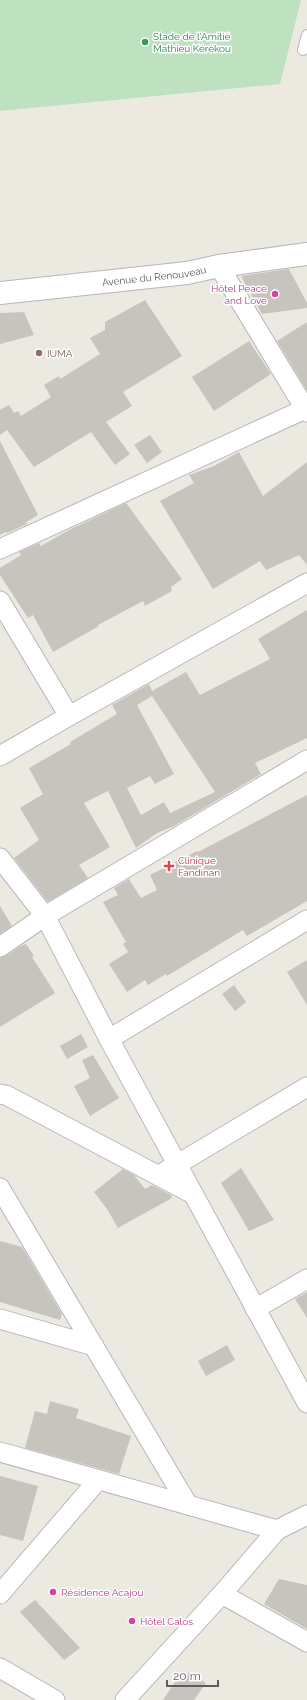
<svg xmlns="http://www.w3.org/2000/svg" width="307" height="1700" viewBox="0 0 307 1700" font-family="Raleway,sans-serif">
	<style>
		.green { fill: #bee2bf }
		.building { fill: #c7c4be; fill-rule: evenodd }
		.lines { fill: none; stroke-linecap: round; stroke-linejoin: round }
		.lane-casing { stroke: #b4b7bb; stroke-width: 12 }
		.street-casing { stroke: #b4b7bb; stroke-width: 21 }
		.secondary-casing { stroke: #b3b6bb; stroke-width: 24 }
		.lane { stroke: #fff; stroke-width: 10 }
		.street { stroke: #fff; stroke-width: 19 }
		.secondary { stroke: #fff; stroke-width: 22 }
		.leisure-dot { fill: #2e9e5b; stroke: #fff; stroke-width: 1.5 }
		.hotel-dot { fill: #d1479c; stroke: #fff; stroke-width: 1.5 }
		.education-dot { fill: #8d6e63; stroke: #fff; stroke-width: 1.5 }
		.health-dot { fill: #e0444e; stroke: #fff; stroke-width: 1.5 }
		.labels { text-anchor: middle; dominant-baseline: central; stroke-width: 3; stroke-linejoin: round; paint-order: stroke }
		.leisure-label { font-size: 10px; fill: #27864d; stroke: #fff; text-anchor: start }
		.street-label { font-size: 10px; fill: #5a5d61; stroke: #fff }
		.hotel-label { font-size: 10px; fill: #b23c85; stroke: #fff; text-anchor: start }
		.education-label { font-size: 10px; fill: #785e54; stroke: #fff; text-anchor: start }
		.health-label { font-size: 10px; fill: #be3a42; stroke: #fff; text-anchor: start }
	</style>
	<rect width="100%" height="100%" fill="#ece9e1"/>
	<polygon class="green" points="0,0 301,0 280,84 0,111"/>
	<g class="building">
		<polygon points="289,269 307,303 307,308 262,314 241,276"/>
		<polygon points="145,300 182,356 123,392 132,406 106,422 130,454 115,465 91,432 34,467 7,430 0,435 0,410 9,405 14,413 18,411 21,416 51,397 44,385 59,376 60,379 100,354 90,338 105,330 105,322"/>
		<polygon points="24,312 34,335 0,344 0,313"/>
		<polygon points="307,322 307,391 277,341"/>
		<polygon points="249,341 271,374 214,411 192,377"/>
		<polygon points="150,435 162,452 147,463 134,445"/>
		<polygon points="0,441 38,515 26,522 27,524 7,533 6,532 0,535"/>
		<polygon points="239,452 263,496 307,462 307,565 299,555 266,570 260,561 213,589 160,501 194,483 189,475 214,466"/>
		<polygon points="126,503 182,579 171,587 172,591 145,606 143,601 98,625 99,626 53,652 33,615 28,618 0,575 0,568 21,555 19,552 39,543 41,546 67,531"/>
		<path d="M307 610V738L255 763 261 774 174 826 157 833 136 848 108 791 84 803 110 847 79 865 88 878 48 902 14 858 39 840 20 808 43 794 29 768 71 744 70 742 117 714 112 705 149 684 152 691 186 672 200 695 270 659 258 639ZM152 696 215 792 170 813 164 802 141 815 127 788 150 776 155 784 174 774 137 705Z"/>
		<polygon points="307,795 307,901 247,936 243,930 167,976 166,974 148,985 145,980 127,992 109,964 128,952 123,944 126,942 103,902 118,895 114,888 129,879 141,898 157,890 150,875 197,851 198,852"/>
		<polygon points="0,906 12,926 0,934"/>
		<polygon points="26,944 34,956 32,957 55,993 0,1027 0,958 6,956 21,946"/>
		<polygon points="307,960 307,1005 287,972"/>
		<polygon points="234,985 246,1002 235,1011 222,994"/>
		<polygon points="81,1034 88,1047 67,1059 60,1046"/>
		<polygon points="93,1055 119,1098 90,1116 74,1086 90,1078 82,1060"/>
		<polygon points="241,1168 274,1220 249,1231 221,1183"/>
		<polygon points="123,1169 134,1175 145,1189 152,1185 171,1195 172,1198 118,1228 107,1209 94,1192"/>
		<polygon points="0,1241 22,1247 62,1314 60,1320 0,1302"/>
		<polygon points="307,1292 307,1318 295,1299"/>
		<polygon points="227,1345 235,1360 206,1376 198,1361"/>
		<polygon points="50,1401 79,1409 76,1418 131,1436 119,1474 25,1448 35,1411 47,1414"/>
		<polygon points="0,1476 38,1486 23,1541 0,1535"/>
		<polygon points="279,1579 307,1585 307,1629 264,1604"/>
		<polygon points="35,1600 80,1648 64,1660 20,1612"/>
		<polygon points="189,1672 206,1683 194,1700 163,1700 179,1676 184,1680"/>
	</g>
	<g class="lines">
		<g class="lane-casing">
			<polyline id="lane" points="303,50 307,35"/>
		</g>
		<g class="street-casing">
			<g id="street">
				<polyline points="219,266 307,412"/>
				<polyline points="0,549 305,409"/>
				<polyline points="0,601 69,716"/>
				<polyline points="0,756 69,716 307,583"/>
				<polyline points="0,858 45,916 109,1039 307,1403"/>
				<polyline points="0,947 45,916 307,760"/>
				<polyline points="109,1039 307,920"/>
				<polyline points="0,1094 6,1095 193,1194"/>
				<polyline points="166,1171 307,1087"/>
				<polyline points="0,1188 188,1505"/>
				<polyline points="255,1309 307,1279"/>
				<polyline points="0,1319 94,1346"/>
				<polyline points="0,1452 277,1530"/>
				<polyline points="0,1594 98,1480"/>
				<polyline points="222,1594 307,1642"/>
				<polyline points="0,1668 55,1700"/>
				<polyline points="125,1700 222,1594 277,1530 307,1515"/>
			</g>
		</g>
		<g class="secondary-casing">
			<g id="secondary">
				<path id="s1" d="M0 293 187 273 219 266 307 254"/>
			</g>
		</g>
		<use href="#lane" class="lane"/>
		<use href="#street" class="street"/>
		<use href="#secondary" class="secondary"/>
	</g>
	<circle class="leisure-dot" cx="145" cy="42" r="4"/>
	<g class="hotel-dot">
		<circle cx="275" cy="294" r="4"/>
		<circle cx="53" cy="1592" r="4"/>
		<circle cx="132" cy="1621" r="4"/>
	</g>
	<circle class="education-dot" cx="39" cy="353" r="4"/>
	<path class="health-dot" d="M167 860h4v4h4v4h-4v4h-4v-4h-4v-4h4z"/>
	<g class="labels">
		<g class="leisure-label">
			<text x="153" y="36">Stade de l'Amitié<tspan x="153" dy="12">Mathieu Kérékou</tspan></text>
		</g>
		<g class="street-label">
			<text stroke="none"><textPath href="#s1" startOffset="155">Avenue du Renouveau</textPath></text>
		</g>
		<g class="hotel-label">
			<text x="267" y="288" text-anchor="end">Hôtel Peace<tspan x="267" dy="12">and Love</tspan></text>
			<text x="61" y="1592">Résidence Acajou</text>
			<text x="140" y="1621">Hôtel Calos</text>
		</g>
		<g class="education-label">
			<text x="47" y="353">IUMA</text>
		</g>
		<g class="health-label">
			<text x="178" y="860">Clinique<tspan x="178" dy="12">Fandinan</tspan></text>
		</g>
	</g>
	<path d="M167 1680v6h51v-6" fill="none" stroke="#5a5d61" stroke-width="2"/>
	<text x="173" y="1680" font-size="12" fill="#5a5d61" stroke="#ffffff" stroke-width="3" paint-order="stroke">20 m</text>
</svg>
